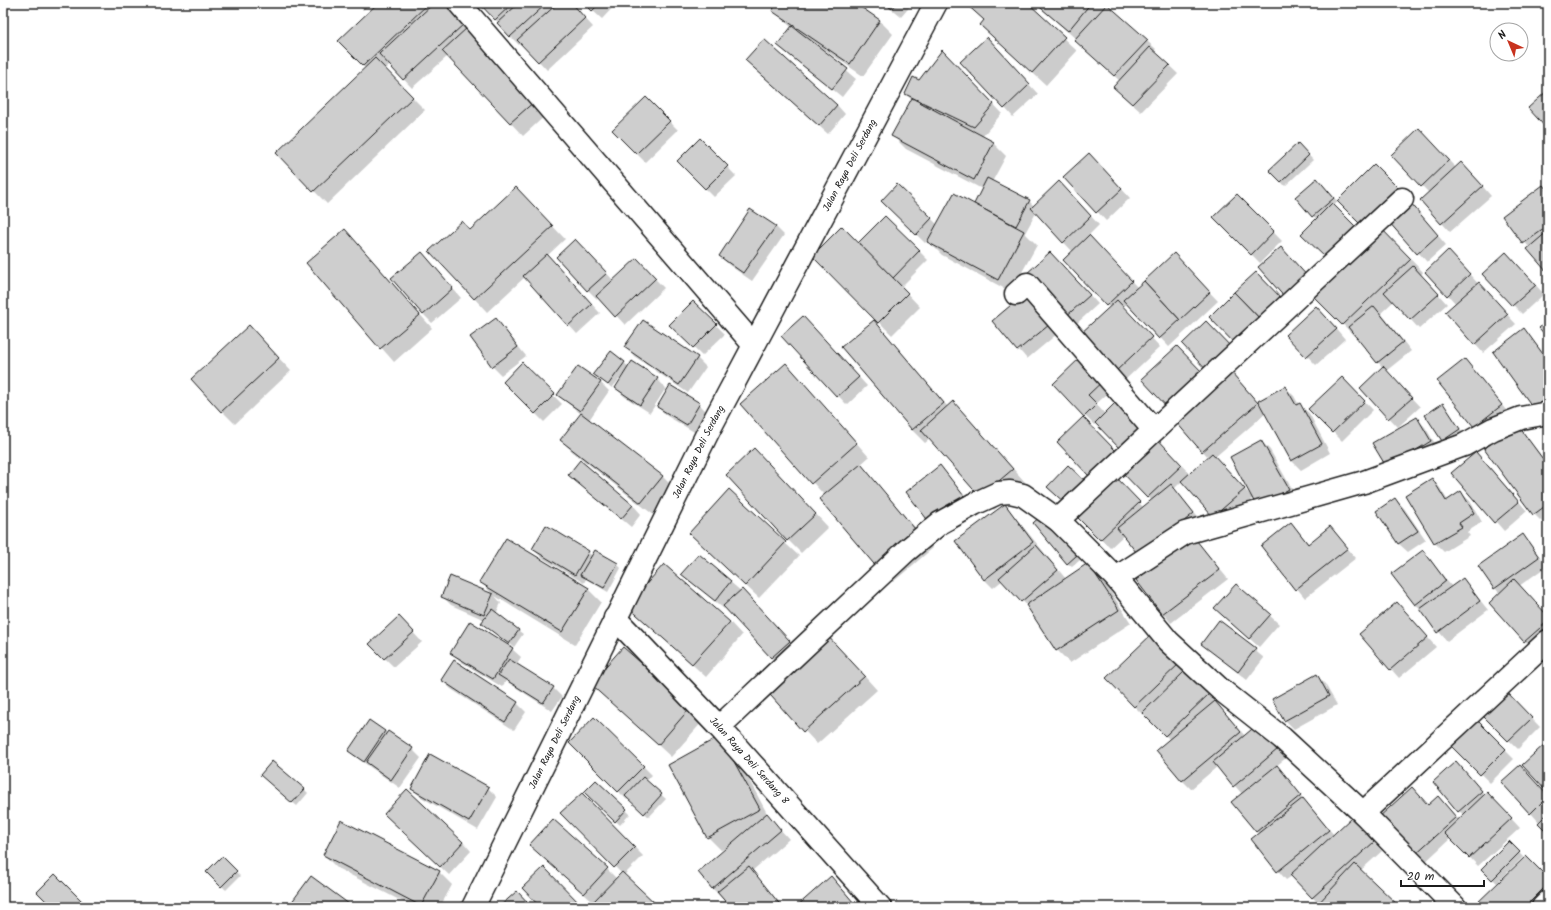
<svg xmlns="http://www.w3.org/2000/svg" width="1551" height="910" viewBox="0 0 1551 910" font-family="Kalam,sans-serif">
	<style>
		.shadow { fill: #0003; fill-rule: evenodd }
		.building { fill: #cecece; stroke: #1c1c1c }
		.lines { fill: none; stroke-linecap: round; stroke-linejoin: round }
		.street-casing { stroke: #1c1c1c; stroke-width: 25 }
		.secondary-casing { stroke: #1c1c1c; stroke-width: 25 }
		.primary-casing { stroke: #1c1c1c; stroke-width: 25 }
		.path { stroke: #1c1c1c; stroke-width: 2.5; stroke-dasharray: 4 3; stroke-linecap: butt }
		.street { stroke: #fff; stroke-width: 22 }
		.secondary { stroke: #fff; stroke-width: 22 }
		.primary { stroke: #fff; stroke-width: 22 }
		.labels { text-anchor: middle; dominant-baseline: central; stroke-width: 3; stroke-linejoin: round; paint-order: stroke }
		.street-label { font-size: 10px; fill: #1c1c1c; stroke: #fff }
	</style>
	<rect width="100%" height="100%" fill="#fff"/>
	<filter id="ink" filterUnits="userSpaceOnUse"><feTurbulence type="fractalNoise" baseFrequency=".025" numOctaves="2"/><feDisplacementMap in="SourceGraphic" scale="8" xChannelSelector="R" yChannelSelector="G"/><feConvolveMatrix kernelMatrix="1 2 1 2 8 2 1 2 1" color-interpolation-filters="sRGB"/></filter>
	<g filter="url(#ink)">
		<g class="shadow">
			<polygon points="356,3 371,3 363,10"/>
			<polygon points="379,3 453,3 548,113 523,136 448,56 412,88 390,65 385,70 425,110 327,204 278,154 366,69 339,41"/>
			<polygon points="481,3 571,3 593,27 547,70 522,43 519,45 511,37"/>
			<polygon points="584,3 617,3 602,19"/>
			<polygon points="778,3 853,3 880,21 893,34 863,76 820,47 819,48 856,79 842,97 778,45 792,28 773,10"/>
			<polygon points="884,3 913,3 901,17"/>
			<polygon points="966,3 1026,3 1077,51 1046,85 994,38 985,21"/>
			<polygon points="1035,3 1106,3 1147,41 1156,49 1154,51 1178,74 1141,112 1123,96 1120,81 1084,49 1076,39"/>
			<polygon points="995,47 1038,94 1013,117 1005,108"/>
			<polygon points="951,60 1002,113 982,137 993,143 1006,156 992,182 1029,201 1034,206 1068,191 1099,225 1088,236 1138,288 1182,263 1218,301 1169,347 1127,303 1123,307 1160,347 1125,380 1116,371 1110,308 1064,260 1073,252 1036,213 1025,233 1037,245 1011,292 942,255 929,242 930,238 925,243 882,201 897,186 938,225 978,207 982,189 906,149 893,136 912,100 906,94 919,81"/>
			<polygon points="755,69 837,105 845,114 828,134"/>
			<polygon points="646,98 678,130 645,162 613,130"/>
			<polygon points="1427,138 1456,168 1470,172 1491,196 1450,232 1442,223 1429,193 1392,155"/>
			<polygon points="700,139 736,176 714,197 678,161"/>
			<polygon points="1298,144 1313,160 1285,186 1270,170"/>
			<polygon points="1098,163 1130,198 1106,221 1065,177"/>
			<path d="M1374 166 1379 227 1423 272 1421 275 1447 304 1419 329 1394 301 1381 313 1411 351 1386 371 1420 407 1398 427 1361 388 1383 368 1357 336 1356 338 1313 293 1315 286 1335 266 1317 220 1297 197 1321 183 1338 202ZM1339 201 1370 233 1365 238 1333 206Z"/>
			<polygon points="1543,186 1548,192 1548,271 1504,216"/>
			<polygon points="1237,195 1282,241 1260,263 1215,217"/>
			<polygon points="529,201 565,239 547,256 600,313 577,334 525,277 487,312 431,252"/>
			<polygon points="1418,212 1446,245 1427,262 1390,221"/>
			<polygon points="885,217 928,260 901,287 920,307 892,335 814,256 858,244"/>
			<polygon points="775,226 784,235 752,281 729,265 720,256"/>
			<polygon points="345,230 432,328 394,362 307,263"/>
			<polygon points="584,249 614,281 637,260 664,288 625,325 599,297 597,299 588,290 557,257"/>
			<polygon points="422,253 461,298 432,323 423,314"/>
			<polygon points="1456,260 1516,324 1483,353 1475,344 1456,304 1448,295"/>
			<polygon points="1059,262 1098,304 1074,326 1065,318"/>
			<polygon points="1514,262 1544,294 1522,314 1483,274"/>
			<polygon points="1023,296 1057,334 1027,359 994,321"/>
			<polygon points="693,302 725,334 702,356 679,334"/>
			<polygon points="1325,316 1345,339 1316,365 1287,335"/>
			<polygon points="496,319 526,356 501,375 492,366"/>
			<polygon points="874,321 948,407 966,416 1025,482 994,510 930,439 925,443 912,430 843,347"/>
			<polygon points="812,326 867,386 847,405 782,336"/>
			<polygon points="1524,330 1548,359 1548,420"/>
			<polygon points="262,340 291,371 235,424 222,411"/>
			<polygon points="625,347 697,358 706,367 688,393 634,356"/>
			<polygon points="611,352 629,367 632,363 657,379 666,388 650,413 625,397 616,388 624,375 623,375 612,388 599,378"/>
			<polygon points="1084,355 1115,387 1096,404 1105,414 1153,436 1190,474 1208,457 1178,422 1241,383 1261,407 1285,387 1294,396 1299,405 1309,413 1330,453 1301,470 1292,461 1266,413 1215,457 1253,498 1223,525 1182,481 1174,489 1202,522 1124,535 1110,548 1077,515 1115,478 1144,508 1152,501 1120,468 1130,457 1096,423 1094,425 1054,384"/>
			<polygon points="1465,360 1510,415 1483,435 1439,381"/>
			<polygon points="522,364 562,404 544,422 504,382"/>
			<polygon points="799,378 869,457 860,465 933,548 893,582 880,569 825,496 742,404"/>
			<polygon points="1342,378 1373,410 1342,441 1310,409"/>
			<polygon points="600,382 609,391 589,420 662,476 675,489 655,516 574,453 561,440 581,414 558,395"/>
			<polygon points="699,404 708,413 696,433 667,416 658,407"/>
			<polygon points="1443,404 1463,433 1447,444 1443,440"/>
			<polygon points="1416,418 1425,427 1439,450 1397,476"/>
			<polygon points="1517,426 1548,464 1548,519 1543,523 1534,514 1485,449"/>
			<polygon points="1261,441 1270,450 1297,498 1267,515"/>
			<polygon points="767,462 828,527 801,553 788,540"/>
			<polygon points="1485,462 1527,511 1504,531 1453,473"/>
			<polygon points="940,467 975,509 943,535"/>
			<polygon points="569,475 633,505 641,514 631,527"/>
			<polygon points="1432,479 1440,488 1448,501 1461,493 1470,501 1482,522 1467,532 1470,536 1444,552 1435,543 1406,495"/>
			<polygon points="729,491 799,556 759,598 703,546"/>
			<polygon points="1395,499 1404,508 1426,540 1408,552 1399,544 1377,511"/>
			<polygon points="1005,505 1066,579 1088,564 1101,577 1131,623 1070,663 1057,650 1031,610 1003,580 993,588 984,579"/>
			<polygon points="1048,520 1080,560 1072,567 1067,563"/>
			<polygon points="1291,523 1309,544 1330,528 1356,558 1305,598 1262,546"/>
			<polygon points="546,527 593,556 617,564 621,568 608,592 586,579 584,583 542,558 533,549"/>
			<polygon points="1523,535 1547,566 1519,586 1548,617 1548,637 1534,650 1490,603 1500,594 1495,588"/>
			<polygon points="1193,537 1228,579 1171,623 1137,581"/>
			<polygon points="1423,551 1452,587 1463,579 1488,610 1447,641 1416,605 1393,574"/>
			<polygon points="699,555 750,599 798,650 780,666 726,607 724,609 683,574"/>
			<polygon points="451,577 493,595 481,582 588,589 601,602 575,645 495,596 501,603 496,614 523,634 514,647 487,627 482,623 485,620 451,605 442,596"/>
			<polygon points="1236,585 1279,624 1259,647 1215,608"/>
			<polygon points="628,606 730,622 742,635 706,677"/>
			<polygon points="1405,612 1436,647 1399,678 1360,634"/>
			<polygon points="1219,621 1264,658 1247,680 1202,644"/>
			<polygon points="407,626 422,642 394,667 370,644"/>
			<polygon points="1154,633 1245,736 1266,734 1286,758 1276,766 1334,835 1360,828 1382,851 1360,871 1399,907 1316,907 1319,904 1292,876 1286,880 1252,839 1259,834 1233,802 1242,794 1218,766 1191,789 1182,780 1170,740 1145,714 1143,715 1134,706"/>
			<polygon points="837,646 877,690 817,744 764,687"/>
			<polygon points="512,649 521,657 516,665 553,688 562,697 552,711 506,681 502,687 460,661 451,652"/>
			<polygon points="1316,675 1325,684 1337,705 1294,729 1285,720 1273,700"/>
			<polygon points="442,680 517,703 526,712 514,730 451,689"/>
			<polygon points="591,684 690,708 703,721 671,757"/>
			<polygon points="1507,693 1540,727 1518,749 1484,716"/>
			<polygon points="595,718 652,775 646,781 666,799 649,817 629,799 627,800 570,743"/>
			<polygon points="369,721 412,749 421,758 400,788 353,755"/>
			<polygon points="1477,722 1514,759 1490,783 1452,746"/>
			<polygon points="733,750 769,817 789,839 752,871 783,907 731,907 712,888 726,848 721,850 708,837"/>
			<polygon points="1456,762 1485,795 1496,802 1520,828 1478,866 1451,838 1423,864 1414,856 1428,806 1446,806 1459,820 1464,815 1459,811"/>
			<polygon points="1528,775 1548,797 1548,832 1503,782"/>
			<polygon points="265,779 304,789 308,793 297,806"/>
			<polygon points="596,781 630,814 620,825 585,792"/>
			<polygon points="488,788 497,797 478,830 421,797 412,789"/>
			<polygon points="582,794 643,856 624,875 657,907 602,907 595,900 593,902 539,854 607,869 617,879 622,874 562,813"/>
			<polygon points="394,823 463,842 471,851 449,875"/>
			<polygon points="1509,842 1523,857 1497,883 1482,869"/>
			<polygon points="324,855 439,872 452,885 440,907 413,907 337,868"/>
			<polygon points="222,858 240,876 226,890 207,872"/>
			<polygon points="55,875 86,907 54,907"/>
			<polygon points="1548,879 1548,902 1542,907 1478,907"/>
			<polygon points="839,886 857,907 797,907"/>
		</g>
		<g class="building">
			<polygon points="378,3 429,3 363,66 338,41"/>
			<polygon points="434,3 446,3 465,23 403,80 379,54"/>
			<polygon points="479,3 513,3 495,20"/>
			<polygon points="519,3 547,3 510,37 497,23"/>
			<polygon points="558,3 572,3 585,18 538,62 517,40"/>
			<polygon points="584,3 600,3 592,11"/>
			<polygon points="777,3 855,3 880,20 850,64 772,11"/>
			<polygon points="884,3 897,3 892,9"/>
			<polygon points="965,3 1028,3 1065,37 1032,73 980,25 984,20"/>
			<polygon points="1035,3 1091,3 1068,31"/>
			<polygon points="1107,4 1148,40 1114,76 1074,40"/>
			<polygon points="792,26 848,69 832,89 777,45"/>
			<polygon points="468,27 536,100 510,123 442,51"/>
			<polygon points="987,37 1030,84 1004,109 960,62"/>
			<polygon points="764,39 837,105 819,126 745,60"/>
			<polygon points="1150,47 1170,65 1132,104 1113,87"/>
			<polygon points="942,50 994,104 974,127 905,94 913,77 919,80"/>
			<polygon points="375,58 413,97 313,192 276,153"/>
			<polygon points="1548,90 1548,130 1528,108"/>
			<polygon points="646,97 670,121 636,154 612,130"/>
			<polygon points="912,98 994,142 974,180 891,136"/>
			<polygon points="1419,128 1449,160 1421,187 1391,155"/>
			<polygon points="700,138 728,166 705,189 677,161"/>
			<polygon points="1298,143 1309,155 1281,182 1269,170"/>
			<polygon points="1089,153 1122,189 1096,213 1063,177"/>
			<polygon points="1461,162 1483,186 1441,224 1420,200"/>
			<polygon points="1374,164 1400,190 1363,227 1337,201"/>
			<polygon points="987,178 1030,200 1016,226 974,204"/>
			<polygon points="1317,178 1334,198 1312,217 1295,197"/>
			<polygon points="1059,181 1091,216 1063,243 1031,208"/>
			<polygon points="897,184 932,218 916,235 881,201"/>
			<polygon points="1543,185 1548,192 1548,226 1523,244 1502,216"/>
			<polygon points="516,187 553,226 474,299 429,251 462,221 470,230"/>
			<polygon points="954,193 1024,231 998,280 927,242"/>
			<polygon points="1237,194 1274,231 1251,255 1213,217"/>
			<polygon points="1410,202 1438,235 1417,254 1388,221"/>
			<polygon points="1332,203 1358,229 1328,260 1301,234"/>
			<polygon points="750,209 776,226 743,273 719,256"/>
			<polygon points="885,216 920,250 893,278 858,243"/>
			<polygon points="1377,224 1411,259 1342,325 1308,291"/>
			<polygon points="842,226 908,293 878,323 812,256"/>
			<polygon points="345,229 420,315 380,349 306,263"/>
			<polygon points="1548,231 1548,269 1546,271 1527,249"/>
			<polygon points="1089,235 1132,281 1106,306 1063,260"/>
			<polygon points="575,239 607,273 587,291 556,257"/>
			<polygon points="1281,247 1310,279 1287,300 1258,267"/>
			<polygon points="1448,250 1470,274 1447,296 1425,272"/>
			<polygon points="422,252 453,288 423,315 391,278"/>
			<polygon points="1050,252 1090,295 1064,318 1025,275"/>
			<polygon points="1506,252 1536,285 1512,306 1482,274"/>
			<polygon points="1174,253 1210,292 1180,320 1144,281"/>
			<polygon points="547,254 592,304 568,326 523,276"/>
			<polygon points="637,258 656,278 615,317 596,296"/>
			<polygon points="1413,266 1439,294 1410,320 1384,292"/>
			<polygon points="1256,272 1285,302 1264,323 1234,292"/>
			<polygon points="1144,281 1180,320 1159,339 1123,300"/>
			<polygon points="1479,282 1508,314 1474,345 1445,312"/>
			<polygon points="1234,292 1264,323 1238,347 1209,317"/>
			<polygon points="1023,295 1049,325 1017,351 992,321"/>
			<polygon points="1117,300 1152,337 1115,372 1080,334"/>
			<polygon points="693,301 717,324 693,348 669,325"/>
			<polygon points="1316,306 1337,329 1306,357 1285,335"/>
			<polygon points="1374,306 1403,342 1377,363 1348,327"/>
			<polygon points="803,316 859,377 837,397 781,336"/>
			<polygon points="496,318 518,347 492,367 470,337"/>
			<polygon points="643,320 698,357 679,385 624,347"/>
			<polygon points="874,320 944,403 912,430 841,347"/>
			<polygon points="1548,320 1548,338 1539,328"/>
			<polygon points="1206,321 1235,351 1210,374 1182,344"/>
			<polygon points="249,325 279,358 221,412 191,379"/>
			<polygon points="1524,328 1548,361 1548,405 1537,413 1493,352"/>
			<polygon points="1177,346 1205,375 1169,409 1141,379"/>
			<polygon points="611,351 625,362 608,385 593,374"/>
			<polygon points="1084,354 1107,377 1088,395 1097,404 1084,417 1053,384"/>
			<polygon points="1465,359 1502,405 1474,427 1437,381"/>
			<polygon points="632,361 658,378 640,405 615,388"/>
			<polygon points="522,362 555,394 535,414 503,382"/>
			<polygon points="786,363 857,443 811,484 740,404"/>
			<polygon points="578,366 601,382 580,411 557,395"/>
			<polygon points="1383,366 1412,398 1388,419 1360,388"/>
			<polygon points="1232,373 1258,403 1202,452 1176,422"/>
			<polygon points="1342,377 1365,401 1332,433 1308,409"/>
			<polygon points="670,385 700,403 687,425 657,407"/>
			<polygon points="1285,386 1296,405 1300,403 1322,444 1291,461 1258,401"/>
			<polygon points="953,401 1013,469 980,497 921,430"/>
			<polygon points="1116,402 1144,430 1122,451 1095,423"/>
			<polygon points="1443,403 1460,429 1442,441 1425,415"/>
			<polygon points="581,413 663,476 641,503 560,440"/>
			<polygon points="1083,417 1116,451 1089,476 1057,442"/>
			<polygon points="1417,417 1431,441 1387,468 1372,443"/>
			<polygon points="1517,424 1548,466 1548,504 1533,515 1484,449"/>
			<polygon points="1153,434 1182,465 1147,498 1118,468"/>
			<polygon points="1261,440 1289,489 1257,507 1230,457"/>
			<polygon points="754,448 816,514 787,541 726,475"/>
			<polygon points="1476,452 1519,502 1494,523 1451,473"/>
			<polygon points="1212,453 1245,489 1213,517 1181,481"/>
			<polygon points="580,460 633,505 621,519 568,475"/>
			<polygon points="861,464 920,535 879,570 819,499"/>
			<polygon points="940,465 967,500 933,527 906,492"/>
			<polygon points="1068,465 1087,483 1066,504 1047,487"/>
			<polygon points="1115,476 1140,502 1100,540 1075,515"/>
			<polygon points="1432,478 1446,501 1461,491 1474,513 1459,523 1462,527 1434,543 1405,495"/>
			<polygon points="1171,484 1194,513 1140,557 1117,528"/>
			<polygon points="729,489 786,542 745,586 689,533"/>
			<polygon points="1395,498 1418,531 1398,544 1376,511"/>
			<polygon points="1005,504 1033,542 984,580 955,541"/>
			<polygon points="1043,514 1077,555 1067,564 1033,523"/>
			<polygon points="1291,522 1308,544 1330,526 1348,548 1295,590 1261,546"/>
			<polygon points="546,525 589,551 575,575 532,549"/>
			<polygon points="1523,534 1539,557 1494,589 1478,566"/>
			<polygon points="1193,536 1220,570 1162,614 1136,580"/>
			<polygon points="506,538 589,588 562,632 479,582"/>
			<polygon points="1036,545 1058,570 1021,602 999,578"/>
			<polygon points="595,550 618,563 604,588 580,575"/>
			<polygon points="1423,550 1446,581 1415,605 1391,574"/>
			<polygon points="699,554 731,581 715,601 681,574"/>
			<polygon points="1088,563 1119,610 1056,651 1026,605"/>
			<polygon points="664,564 730,622 692,664 627,606"/>
			<polygon points="450,576 493,594 484,615 441,597"/>
			<polygon points="1463,578 1480,601 1437,633 1420,609"/>
			<polygon points="1514,579 1548,616 1548,621 1524,642 1489,603"/>
			<polygon points="1236,584 1271,614 1249,639 1214,608"/>
			<polygon points="742,589 790,641 771,658 723,606"/>
			<polygon points="1397,602 1428,637 1390,670 1359,634"/>
			<polygon points="492,609 519,630 509,644 481,623"/>
			<polygon points="399,616 414,632 384,659 369,644"/>
			<polygon points="1219,620 1256,648 1238,672 1201,644"/>
			<polygon points="470,621 513,648 493,679 450,653"/>
			<polygon points="824,632 865,676 803,732 763,687"/>
			<polygon points="1154,632 1182,661 1134,707 1106,678"/>
			<polygon points="623,647 691,707 658,745 590,684"/>
			<polygon points="509,659 554,687 543,703 498,675"/>
			<polygon points="454,660 518,702 505,722 441,680"/>
			<polygon points="1186,670 1209,694 1165,736 1142,713"/>
			<polygon points="1317,674 1329,696 1284,721 1272,699"/>
			<polygon points="1507,692 1532,718 1508,741 1483,716"/>
			<polygon points="1215,701 1241,732 1182,781 1156,750"/>
			<polygon points="594,717 644,766 618,792 569,743"/>
			<polygon points="369,720 385,731 364,762 348,751"/>
			<polygon points="1477,720 1506,749 1480,775 1451,746"/>
			<polygon points="1258,724 1278,749 1233,787 1213,762"/>
			<polygon points="388,731 413,748 391,780 366,762"/>
			<polygon points="720,736 760,809 707,838 668,765"/>
			<polygon points="1547,742 1548,744 1548,793 1522,765"/>
			<polygon points="430,754 489,787 469,822 411,789"/>
			<polygon points="272,761 305,789 292,803 260,775"/>
			<polygon points="1456,761 1482,791 1458,812 1433,782"/>
			<polygon points="1277,765 1301,795 1256,832 1231,802"/>
			<polygon points="1520,765 1548,796 1530,814 1501,782"/>
			<polygon points="643,777 662,794 644,814 625,796"/>
			<polygon points="596,780 627,809 615,822 584,792"/>
			<polygon points="1412,787 1428,805 1438,796 1456,817 1413,856 1378,818"/>
			<polygon points="407,789 463,842 440,867 384,814"/>
			<polygon points="1487,792 1512,818 1469,858 1444,833"/>
			<polygon points="582,793 635,847 614,868 560,813"/>
			<polygon points="1303,798 1329,830 1277,872 1251,839"/>
			<polygon points="767,813 781,830 712,889 698,872"/>
			<polygon points="1548,813 1548,833 1538,823"/>
			<polygon points="1352,817 1374,842 1312,898 1290,875"/>
			<polygon points="553,819 608,868 584,894 529,845"/>
			<polygon points="341,820 440,871 421,906 323,855"/>
			<polygon points="1509,841 1520,852 1492,880 1481,869"/>
			<polygon points="222,856 237,871 221,887 206,872"/>
			<polygon points="1526,856 1548,878 1548,884 1525,907 1477,907 1475,905"/>
			<polygon points="1355,864 1400,907 1315,907"/>
			<polygon points="749,866 782,907 730,907 717,892"/>
			<polygon points="544,867 583,907 540,907 522,888"/>
			<polygon points="622,872 656,904 653,907 601,907 594,901"/>
			<polygon points="55,874 82,901 76,907 52,907 37,892"/>
			<polygon points="311,876 353,907 297,907 291,903"/>
			<polygon points="831,876 854,903 850,907 796,907"/>
			<polygon points="517,891 532,907 499,907"/>
			<polygon points="34,901 40,907 28,907"/>
			<polygon points="280,901 289,907 276,907"/>
		</g>
		<g class="lines">
			<g class="street-casing">
				<g id="street">
					<polyline points="459,3 753,344"/>
					<polyline points="1016,294 1027,284 1154,430"/>
					<polyline points="1058,520 1402,199"/>
					<polyline points="1116,578 1185,533 1364,482 1464,445 1493,429 1521,418 1548,413"/>
					<polyline points="719,727 906,551 940,523 974,504 998,493 1010,492 1023,495 1058,520 1116,578 1168,641 1220,689 1282,738 1363,813 1455,907"/>
					<polyline points="1363,813 1548,641"/>
					<polyline points="1543,907 1548,902"/>
				</g>
			</g>
			<g class="secondary-casing">
				<g id="secondary">
					<path id="s1" d="M615 618 719 727 880 907"/>
				</g>
			</g>
			<g class="primary-casing">
				<g id="primary">
					<path id="s2" d="M473 907 709 430 936 3"/>
				</g>
			</g>
			<polyline class="path" points="630,8 634,3"/>
			<use href="#street" class="street"/>
			<use href="#secondary" class="secondary"/>
			<use href="#primary" class="primary"/>
		</g>
	</g>
	<g class="labels">
		<g class="street-label">
			<text stroke="none"><textPath href="#s2" startOffset="832">Jalan Raya Deli Serdang</textPath></text>
			<text stroke="none"><textPath href="#s2" startOffset="508">Jalan Raya Deli Serdang</textPath></text>
			<text stroke="none"><textPath href="#s2" startOffset="184">Jalan Raya Deli Serdang</textPath></text>
			<text stroke="none"><textPath href="#s1" startOffset="196">Jalan Raya Deli Serdang 8</textPath></text>
		</g>
	</g>
	<rect width="1551" height="910" fill="none" stroke="#fff" stroke-width="16"/>
	<rect x="8" y="8" width="1535" height="894" fill="none" stroke="#1c1c1c" stroke-width="1.5" filter="url(#ink)"/>
	<g transform="translate(1509 42) rotate(316)"><circle r="19" fill="#ffffff" stroke="#a4a4a4"/>
	<path d="M0-3L7 15L0 10L-7 15Z" fill="#c8321e"/>
	<text y="-6" font-size="11" font-weight="bold" text-anchor="middle" fill="#1c1c1c">N</text>
	</g>
	<path d="M1401 880v6h83v-6" fill="none" stroke="#1c1c1c" stroke-width="2"/>
	<text x="1407" y="880" font-size="12" fill="#1c1c1c" stroke="#ffffff" stroke-width="3" paint-order="stroke">20 m</text>
</svg>
